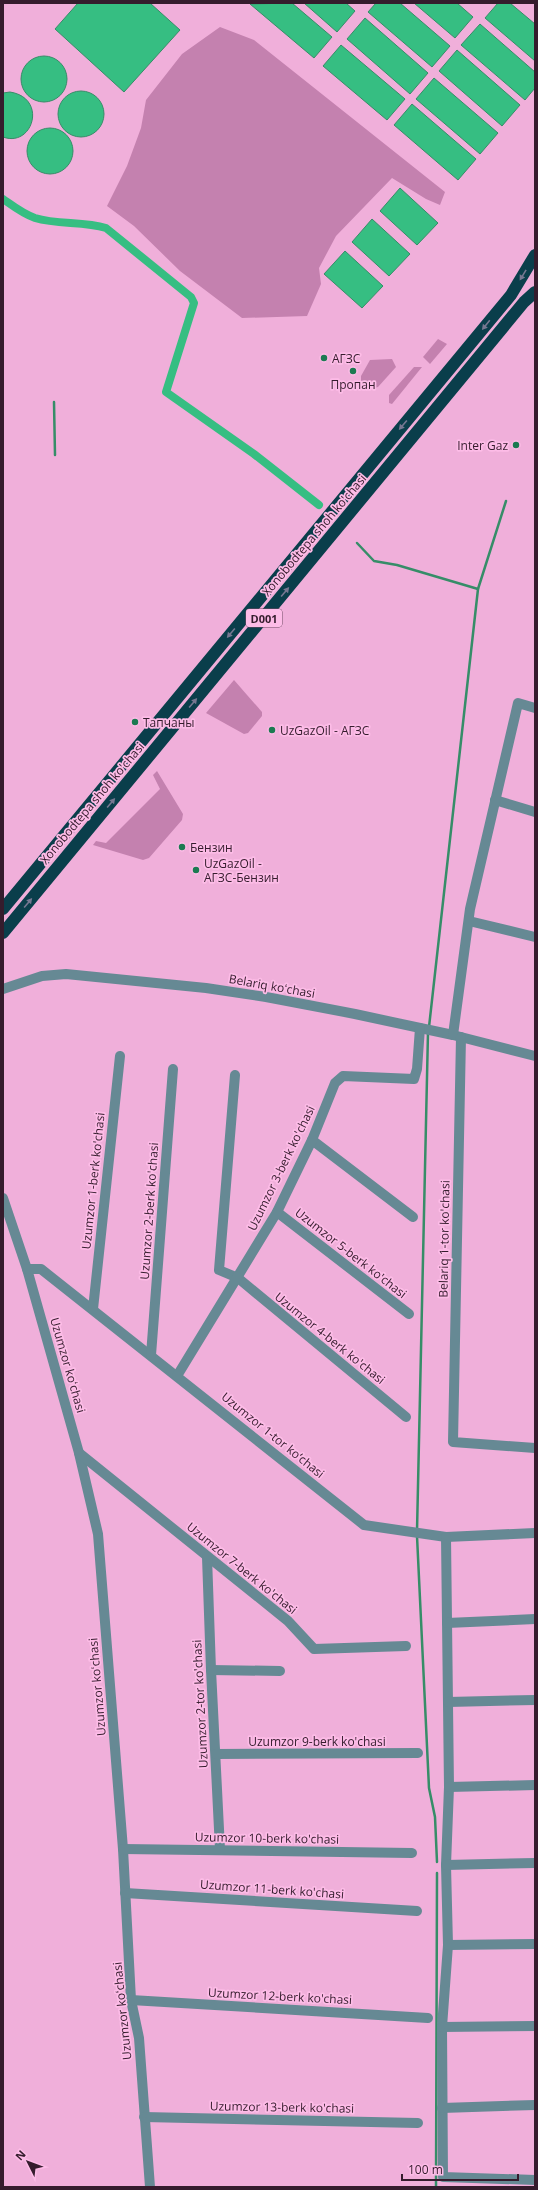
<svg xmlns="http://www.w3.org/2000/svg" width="538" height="2190" viewBox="0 0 538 2190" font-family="'Open Sans',sans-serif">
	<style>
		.green { fill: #c481af }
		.water { fill: #36be82; stroke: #368d68 }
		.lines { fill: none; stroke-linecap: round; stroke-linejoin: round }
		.stream { stroke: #368d68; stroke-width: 2.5 }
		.canal { stroke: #36be82; stroke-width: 8 }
		.minor { stroke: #668994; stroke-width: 10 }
		.highway { stroke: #0a3e4b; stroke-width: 12 }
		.oneway { fill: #777791 }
		.poi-dot { fill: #1b7a51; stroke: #fdbce7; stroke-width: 1.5 }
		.labels { text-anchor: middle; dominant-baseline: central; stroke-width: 3.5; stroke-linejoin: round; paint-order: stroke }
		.shield { fill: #fdbce7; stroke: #714c65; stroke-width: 1 }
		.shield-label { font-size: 11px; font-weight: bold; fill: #351c2d }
		.poi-label { font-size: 12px; fill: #351c2d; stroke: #fdbce7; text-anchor: start }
		.street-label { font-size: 12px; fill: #351c2d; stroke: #fdbce7 }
	</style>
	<rect width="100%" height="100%" fill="#f0afda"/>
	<g class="green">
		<polygon points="220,27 254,40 445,192 440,205 426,199 392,178 336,236 319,268 321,284 307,316 242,318 180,271 134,226 107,206 127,166 141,128 146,100 182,54"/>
		<polygon points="438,339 447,344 430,364 423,357"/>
		<polygon points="392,359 396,367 378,387 371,389 361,381 361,376 370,360"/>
		<polygon points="414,367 422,367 392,404 389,403 389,395"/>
		<polygon points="234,680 262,712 262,716 248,733 244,734 206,713"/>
		<polygon points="157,771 183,814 182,820 149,858 143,860 93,845 96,841 106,843 160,789 153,775"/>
	</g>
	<g class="water">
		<polygon points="78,3 150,3 180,30 124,92 55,29"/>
		<polygon points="292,3 332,37 314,58 250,4"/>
		<polygon points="304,3 346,3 355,11 337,32"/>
		<polygon points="376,3 400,3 450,46 432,67 368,12"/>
		<polygon points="414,3 457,3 473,17 455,38"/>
		<polygon points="498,3 510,3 535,24 535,61 485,18"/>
		<polygon points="365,18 428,73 410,94 347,39"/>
		<polygon points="480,24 535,72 535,88 525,100 461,45"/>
		<polygon points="341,45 405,99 387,120 323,66"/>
		<polygon points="457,50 520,105 502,126 439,71"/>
		<circle cx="44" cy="79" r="23"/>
		<polygon points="434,78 498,133 480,154 416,99"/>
		<circle cx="81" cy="114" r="23"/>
		<path d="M10 92C48 98 33 148 3 137V93Z"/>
		<polygon points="412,104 476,159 458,180 394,125"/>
		<circle cx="50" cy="151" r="23"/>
		<polygon points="400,188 438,223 417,245 380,211"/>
		<polygon points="372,219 410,254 389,276 352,242"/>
		<polygon points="345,251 383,286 362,308 324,274"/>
	</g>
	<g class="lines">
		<g class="stream">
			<polyline points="54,402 55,455"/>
			<polyline points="357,543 374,561 397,565 478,589"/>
			<polyline points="429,1027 478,589 506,501"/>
			<polyline points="417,1531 428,1032"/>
			<polyline points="417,1536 429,1788 435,1817 437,1862"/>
			<polyline points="436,2187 437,1873"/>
		</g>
		<path class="canal" d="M3 199C13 206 23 214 35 218 58 225 83 221 106 228L191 297 194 303 166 392 254 454 319 505"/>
		<g class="minor">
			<polyline points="495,800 535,812"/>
			<polyline points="469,921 535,937"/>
			<polyline points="3,989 42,976 66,974 206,988 266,997 355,1014 453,1035 535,1056"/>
			<polyline points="453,1035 470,909 518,703 535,708"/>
			<polyline points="461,1037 453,1442 535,1448"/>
			<polyline points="235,1075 219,1270 238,1278 406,1417"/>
			<polyline points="312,1140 413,1217"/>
			<polyline points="3,1198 27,1269 79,1453 98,1534 123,1849 131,2000 139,2038 150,2187"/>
			<polyline points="277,1212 409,1314"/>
			<polyline points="27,1269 41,1269 364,1525 446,1537 535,1533"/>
			<polyline points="93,1309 120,1056"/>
			<polyline points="151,1355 173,1069"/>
			<polyline points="177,1376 277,1212 312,1140 335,1083 343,1076 414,1079 417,1069 420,1028"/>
			<polyline points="79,1453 288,1621 314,1649 406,1646"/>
			<polyline points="446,1537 449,1787 446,1865 448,1945 442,2027 443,2177 535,2180"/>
			<polyline points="207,1557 211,1670 220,1849"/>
			<polyline points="447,1623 535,1619"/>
			<polyline points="211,1670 280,1671"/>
			<polyline points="448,1702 535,1700"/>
			<polyline points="216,1754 418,1753"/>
			<polyline points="449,1787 535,1785"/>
			<polyline points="123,1849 412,1853"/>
			<polyline points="446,1865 535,1863"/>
			<polyline points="125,1893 417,1911"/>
			<polyline points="448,1945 535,1944"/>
			<polyline points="131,2000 428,2018"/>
			<polyline points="442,2027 535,2026"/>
			<polyline points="442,2108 535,2105"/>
			<polyline points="144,2117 418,2123"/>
		</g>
		<g class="highway">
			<polyline points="3,909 511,295 535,255"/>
			<polyline points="3,933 524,302 535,292"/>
		</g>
	</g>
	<defs><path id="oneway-solid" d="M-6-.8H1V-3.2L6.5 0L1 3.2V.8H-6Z"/></defs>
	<g class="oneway">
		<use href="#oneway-solid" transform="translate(523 275) rotate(121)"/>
		<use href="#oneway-solid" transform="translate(486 325) rotate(129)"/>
		<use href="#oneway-solid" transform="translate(403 425) rotate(130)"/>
		<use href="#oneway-solid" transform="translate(285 592) rotate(-50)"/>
		<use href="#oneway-solid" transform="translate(231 633) rotate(130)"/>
		<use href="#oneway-solid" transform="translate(193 703) rotate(-50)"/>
		<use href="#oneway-solid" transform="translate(111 803) rotate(-50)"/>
		<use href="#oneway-solid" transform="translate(28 903) rotate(-50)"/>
	</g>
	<g class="poi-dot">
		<circle cx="324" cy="358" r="4"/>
		<circle cx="353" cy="371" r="4"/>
		<circle cx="516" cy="445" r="4"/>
		<circle cx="135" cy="722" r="4"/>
		<circle cx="272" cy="730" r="4"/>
		<circle cx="182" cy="847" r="4"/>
		<circle cx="196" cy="870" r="4"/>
	</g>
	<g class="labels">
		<rect class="shield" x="246" y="609" width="36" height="18" rx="3"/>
		<g class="shield-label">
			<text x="264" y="618">D001</text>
		</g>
		<g class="poi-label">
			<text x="332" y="358">АГЗС</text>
			<text x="353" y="384" text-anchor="middle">Пропан</text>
			<text x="508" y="445" text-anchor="end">Inter Gaz</text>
			<text x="143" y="722">Тапчаны</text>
			<text x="280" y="730">UzGazOil - АГЗС</text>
			<text x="190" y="847">Бензин</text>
			<text x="204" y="863">UzGazOil -<tspan x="204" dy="14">АГЗС-Бензин</tspan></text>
		</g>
		<g class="street-label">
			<text transform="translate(314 535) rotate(-50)">Xonobodtepa shoh ko'chasi</text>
			<text transform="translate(92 803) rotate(-50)">Xonobodtepa shoh ko'chasi</text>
			<text transform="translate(272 986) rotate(10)">Belariq koʻchasi</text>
			<text transform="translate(281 1168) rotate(-64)">Uzumzor 3-berk ko'chasi</text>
			<text transform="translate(93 1181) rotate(-84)">Uzumzor 1-berk ko'chasi</text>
			<text transform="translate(149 1211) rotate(-86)">Uzumzor 2-berk ko'chasi</text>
			<text transform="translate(444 1239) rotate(-89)">Belariq 1-tor ko'chasi</text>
			<text transform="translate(351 1253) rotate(38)">Uzumzor 5-berk ko'chasi</text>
			<text transform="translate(330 1338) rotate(39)">Uzumzor 4-berk ko'chasi</text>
			<text transform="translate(68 1365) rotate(74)">Uzumzor koʻchasi</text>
			<text transform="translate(273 1435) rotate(39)">Uzumzor 1-tor ko‘chasi</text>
			<text transform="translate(242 1568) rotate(39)">Uzumzor 7-berk ko'chasi</text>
			<text transform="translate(97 1687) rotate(-95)">Uzumzor koʻchasi</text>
			<text transform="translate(200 1704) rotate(-93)">Uzumzor 2-tor ko'chasi</text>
			<text x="317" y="1741">Uzumzor 9-berk ko'chasi</text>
			<text transform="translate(267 1838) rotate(1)">Uzumzor 10-berk ko'chasi</text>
			<text transform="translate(272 1889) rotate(4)">Uzumzor 11-berk ko'chasi</text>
			<text transform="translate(280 1996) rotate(3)">Uzumzor 12-berk ko'chasi</text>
			<text transform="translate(122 2011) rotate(-96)">Uzumzor koʻchasi</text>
			<text transform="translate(282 2107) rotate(1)">Uzumzor 13-berk ko'chasi</text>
		</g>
	</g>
	<rect width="538" height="2190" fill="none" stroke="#351c2d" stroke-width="8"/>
	<g transform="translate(28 2162) rotate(312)" stroke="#fdbce7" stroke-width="3" paint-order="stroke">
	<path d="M0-3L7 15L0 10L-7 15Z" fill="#351c2d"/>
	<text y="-6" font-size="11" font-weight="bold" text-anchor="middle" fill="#351c2d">N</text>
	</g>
	<path d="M402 2174v6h116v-6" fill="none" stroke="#351c2d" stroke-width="2"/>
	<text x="408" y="2174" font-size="12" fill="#351c2d" stroke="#fdbce7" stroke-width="3" paint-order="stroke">100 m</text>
</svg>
